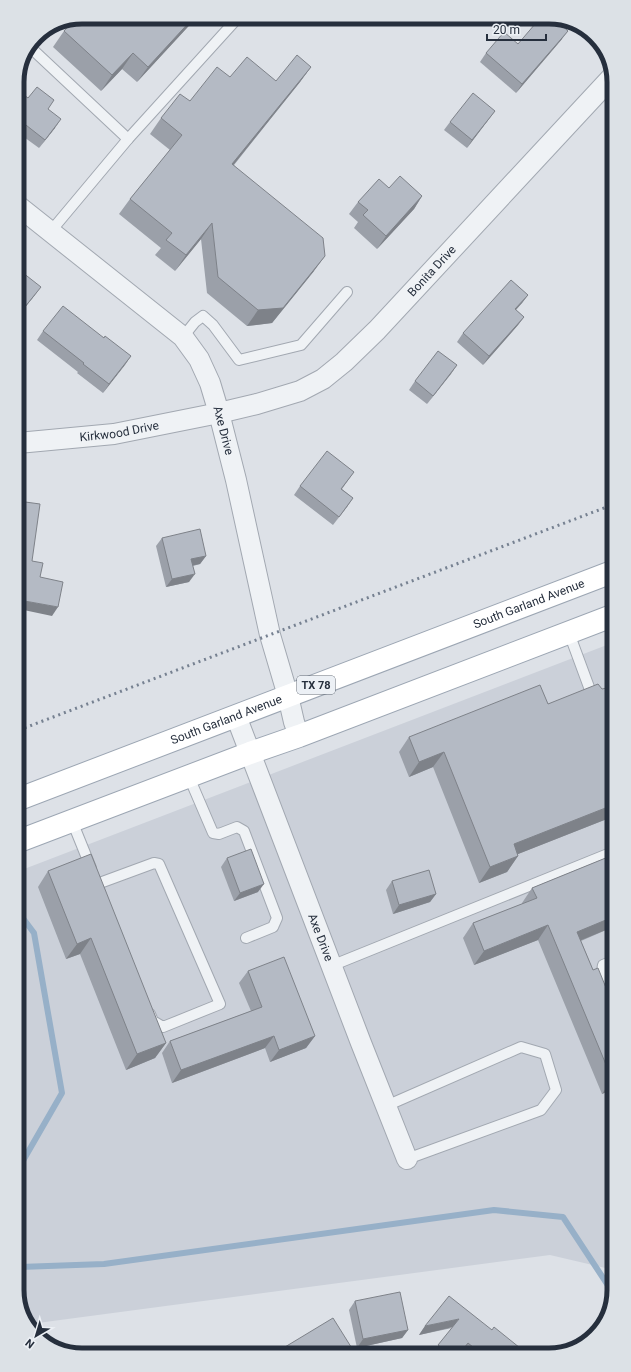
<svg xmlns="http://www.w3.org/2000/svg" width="631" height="1372" viewBox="0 0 631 1372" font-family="Roboto,sans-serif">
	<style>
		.built { fill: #cbd0d9 }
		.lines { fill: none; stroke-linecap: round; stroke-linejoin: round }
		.stream { stroke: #97b0c8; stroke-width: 6 }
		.service-casing { stroke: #a2a8b1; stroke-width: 12 }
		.minor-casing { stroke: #a2a8b1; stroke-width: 22 }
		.primary-casing { stroke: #9ca6b3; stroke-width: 24 }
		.service { stroke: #eff2f5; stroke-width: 10 }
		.minor { stroke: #eff2f5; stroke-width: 20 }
		.primary { stroke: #fff; stroke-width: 22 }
		.rail { stroke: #768191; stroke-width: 3; stroke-dasharray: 2 4; stroke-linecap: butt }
		.wall { fill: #9ba0a9 }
		.shaded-wall { fill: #7e8289 }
		.building { fill: #b4bac4; stroke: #7e8289 }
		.labels { text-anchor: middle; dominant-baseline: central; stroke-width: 3.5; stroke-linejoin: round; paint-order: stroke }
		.shield { fill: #ecf0f5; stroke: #616974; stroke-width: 1 }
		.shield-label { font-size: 11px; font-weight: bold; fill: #262f3d }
		.street-label { font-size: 12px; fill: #262f3d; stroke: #ecf0f5 }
		.rim { fill: none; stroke: #262f3d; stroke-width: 5 }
	</style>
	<rect width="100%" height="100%" fill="#dde1e7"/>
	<polygon class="built" points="612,643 614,1270 550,1255 30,1324 21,1311 19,871"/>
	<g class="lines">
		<g class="stream">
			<polyline points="19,913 34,933 62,1093 20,1166"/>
			<polyline points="20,1267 104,1264 494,1210 563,1217 613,1293"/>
		</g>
		<g class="service-casing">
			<g id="service">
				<polyline points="31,48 128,139 51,231"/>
				<polyline points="128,139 235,21 230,17"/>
				<polyline points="183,337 195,322 203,316 213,325 239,360 301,345 347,292"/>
				<polyline points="569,633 593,698"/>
				<polyline points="189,777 213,833 219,834 237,827 244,831 277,918 273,927 246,938"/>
				<polyline points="72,821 91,868"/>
				<polyline points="97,884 154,863 159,864 220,1004 163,1027 153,1021 150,1014"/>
				<polyline points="613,961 603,965 602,971 613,998"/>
				<polyline points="331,966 613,852"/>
				<polyline points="386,1106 521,1047 545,1054 556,1090 541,1110 407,1159"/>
			</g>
		</g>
		<g class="minor-casing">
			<g id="minor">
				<path id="s1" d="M17 205 183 337 199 359 210 383 219 413 236 480 270 635 288 696 294 722 299 736"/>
				<path id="s2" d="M18 443 114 434 219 413 257 404 300 391 323 379 344 362 377 330 611 78"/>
				<path id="s3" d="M236 716 361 1043 407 1159"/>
			</g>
		</g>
		<g class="primary-casing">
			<g id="primary">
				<path id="s4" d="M19 799 612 572"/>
				<polyline points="19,841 250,753 299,736 612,616"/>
			</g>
		</g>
		<use href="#service" class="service"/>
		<use href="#minor" class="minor"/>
		<use href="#primary" class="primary"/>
		<polyline class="rail" points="19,730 612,505"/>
	</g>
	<g class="wall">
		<polygon points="82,17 197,17 137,82 122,69 101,91 53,47 64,31"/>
		<polygon points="562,39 516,93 480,62 486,53 518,44"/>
		<polygon points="311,67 300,82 234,165 314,271 272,323 247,326 207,293 201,239 175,271 155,255 161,248 119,214 130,199 170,150 150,134 161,118 230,77 276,81"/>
		<polygon points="28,98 48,109 55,128 39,148 17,132 17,104"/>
		<polygon points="495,111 467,148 444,130 450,122"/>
		<polygon points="389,188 422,196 414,209 377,249 354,228 358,222 349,214 358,202"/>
		<polygon points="18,269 35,295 18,316"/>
		<polygon points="528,295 522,303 516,310 524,317 518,325 483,365 457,342 463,333"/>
		<polygon points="43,331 104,338 131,356 103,393 77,373 78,372 37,340"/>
		<polygon points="457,365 427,404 409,390 415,381"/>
		<polygon points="354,472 342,489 353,498 333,525 294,495 300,486"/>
		<polygon points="162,538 206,556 200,564 193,566 189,582 166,587 156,546"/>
		<polygon points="612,679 613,816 612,817 518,854 518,856 507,872 479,883 433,767 409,777 399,752 409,737 548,704 604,689 610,680"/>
		<polygon points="613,855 613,927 581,941 593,970 613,1089 602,1094 538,940 474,965 463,938 473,923 522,904 522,903 532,888"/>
		<polygon points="227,858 258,892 234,901 221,867"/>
		<polygon points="48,871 166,1043 155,1058 126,1070 80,954 66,959 38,887"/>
		<polygon points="392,881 436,894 430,902 393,914 386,890"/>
		<polygon points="248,971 315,1036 306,1048 270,1062 265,1048 172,1083 162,1053 170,1041 251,1011 239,983"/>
		<polygon points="355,1301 408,1330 402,1338 357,1348 349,1310"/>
		<polygon points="425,1326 492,1330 525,1352 433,1352 452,1328 419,1335"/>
	</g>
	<g class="shaded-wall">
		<polygon points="194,17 197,17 137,82 148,67"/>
		<polygon points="568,31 562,39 516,93 522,84"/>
		<polygon points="133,53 122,69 101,91 112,75"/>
		<polygon points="311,67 300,82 222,179 232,164"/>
		<polygon points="495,111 489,119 467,148 472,140"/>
		<polygon points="61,119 55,128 39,148 45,140"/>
		<polygon points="422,196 414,209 377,249 386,236"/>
		<polygon points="212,223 201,239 175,271 186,255"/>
		<polygon points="325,256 314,271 272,323 247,326 258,310"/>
		<polygon points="41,287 35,295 18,316 24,308"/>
		<polygon points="528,295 522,303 509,317 515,309"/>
		<polygon points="524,317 518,325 483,365 489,356"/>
		<polygon points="131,356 125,365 103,393 109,384"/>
		<polygon points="457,365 451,374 427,404 433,396"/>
		<polygon points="353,498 347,507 333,525 339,517"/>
		<polygon points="206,556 200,564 185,567 191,559"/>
		<polygon points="195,574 189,582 166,587 172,579"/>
		<polygon points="19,600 58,607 52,616 19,609"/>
		<polygon points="444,752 433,767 409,777 419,762"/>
		<polygon points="613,805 613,816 612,817 503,860 514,844"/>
		<polygon points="518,856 507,872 479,883 490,867"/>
		<polygon points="264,884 258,892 234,901 240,893"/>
		<polygon points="436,894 430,902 393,914 399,905"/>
		<polygon points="613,917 613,927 567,946 577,932"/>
		<polygon points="548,925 538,940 474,965 484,951"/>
		<polygon points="91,938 80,954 66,959 77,944"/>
		<polygon points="274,1036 265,1048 172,1083 181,1070"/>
		<polygon points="315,1036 306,1048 270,1062 279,1050"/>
		<polygon points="166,1043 155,1058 126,1070 137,1054"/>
		<polygon points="613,1078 613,1089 602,1094 612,1079"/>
		<polygon points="459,1319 453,1327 419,1335 425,1326"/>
		<polygon points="408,1330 402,1338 357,1348 363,1339"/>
	</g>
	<g class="building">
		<polygon points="82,17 194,17 148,67 133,53 112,75 64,31 74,20"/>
		<polygon points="541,17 552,17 568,31 522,84 486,53 504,32 518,44"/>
		<polygon points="297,55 311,67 232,164 323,238 325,256 283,308 258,310 218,277 212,223 186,255 166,240 172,233 130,199 182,135 161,118 180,94 190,101 217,67 230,77 247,57 276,81"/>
		<polygon points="37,87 54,100 48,109 61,119 45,140 17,118 17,104 24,95 28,98"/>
		<polygon points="473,93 495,111 472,140 450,122"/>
		<polygon points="400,176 422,196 386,236 363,215 368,210 358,202 379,179 389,188"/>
		<polygon points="18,269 41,287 24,308 18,303"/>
		<polygon points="511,280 528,295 515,309 524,317 489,356 463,333"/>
		<polygon points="63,306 104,338 105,336 131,356 109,384 83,364 84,363 43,331"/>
		<polygon points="438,351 457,365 433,396 415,381"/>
		<polygon points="327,451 354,472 341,489 353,498 339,517 300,486"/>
		<polygon points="18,501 40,504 32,561 43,563 40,577 63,582 58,607 19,600"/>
		<polygon points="200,529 206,556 191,559 195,574 172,579 162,538"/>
		<polygon points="612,679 612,770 611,771 613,776 613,805 514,844 518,856 490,867 444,752 419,762 409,737 540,685 548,704 598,684 602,689 607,688 610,684 610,680"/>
		<polygon points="251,849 264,884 240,893 227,858"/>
		<polygon points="91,854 166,1043 137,1054 91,938 77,944 48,871"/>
		<polygon points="613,855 613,917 577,932 593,970 598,968 613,1005 613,1078 612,1079 548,925 484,951 473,923 537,898 532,888"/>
		<polygon points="429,870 436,894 399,905 392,881"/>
		<polygon points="284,957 315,1036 279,1050 274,1036 181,1070 170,1041 262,1007 248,971"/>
		<polygon points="400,1292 408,1330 363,1339 355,1301"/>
		<polygon points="449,1296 492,1330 494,1327 525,1352 479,1352 468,1343 461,1352 447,1352 438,1345 459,1319 425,1326"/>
		<polygon points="333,1318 353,1350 348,1353 275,1353"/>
	</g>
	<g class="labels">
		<rect class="shield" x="297" y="676" width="38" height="18" rx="3"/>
		<g class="shield-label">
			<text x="316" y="685">TX 78</text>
		</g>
		<g class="street-label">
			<text stroke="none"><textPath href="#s2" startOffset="467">Bonita Drive</textPath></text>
			<text stroke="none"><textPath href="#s2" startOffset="102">Kirkwood Drive</textPath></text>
			<text stroke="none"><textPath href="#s1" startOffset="315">Axe Drive</textPath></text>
			<text stroke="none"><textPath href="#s4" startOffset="546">South Garland Avenue</textPath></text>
			<text stroke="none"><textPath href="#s4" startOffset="222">South Garland Avenue</textPath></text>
			<text stroke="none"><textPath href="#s3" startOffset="237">Axe Drive</textPath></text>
		</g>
	</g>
	<path d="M0 0H631V1372H0ZM82 24H549A58 58 0 0 1 607 82V1290A58 58 0 0 1 549 1348H82A58 58 0 0 1 24 1290V82A58 58 0 0 1 82 24Z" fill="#dce1e6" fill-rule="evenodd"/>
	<path class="rim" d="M82 24H549A58 58 0 0 1 607 82V1290A58 58 0 0 1 549 1348H82A58 58 0 0 1 24 1290V82A58 58 0 0 1 82 24Z"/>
	<g transform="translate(36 1336) rotate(218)" stroke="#ecf0f5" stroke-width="3" paint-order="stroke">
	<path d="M0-3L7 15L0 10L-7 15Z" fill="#262f3d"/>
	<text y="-6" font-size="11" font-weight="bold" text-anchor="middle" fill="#262f3d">N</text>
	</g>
	<path d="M487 34v6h59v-6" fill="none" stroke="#262f3d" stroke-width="2"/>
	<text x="493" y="34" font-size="12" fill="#262f3d" stroke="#ecf0f5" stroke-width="3" paint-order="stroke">20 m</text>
</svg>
